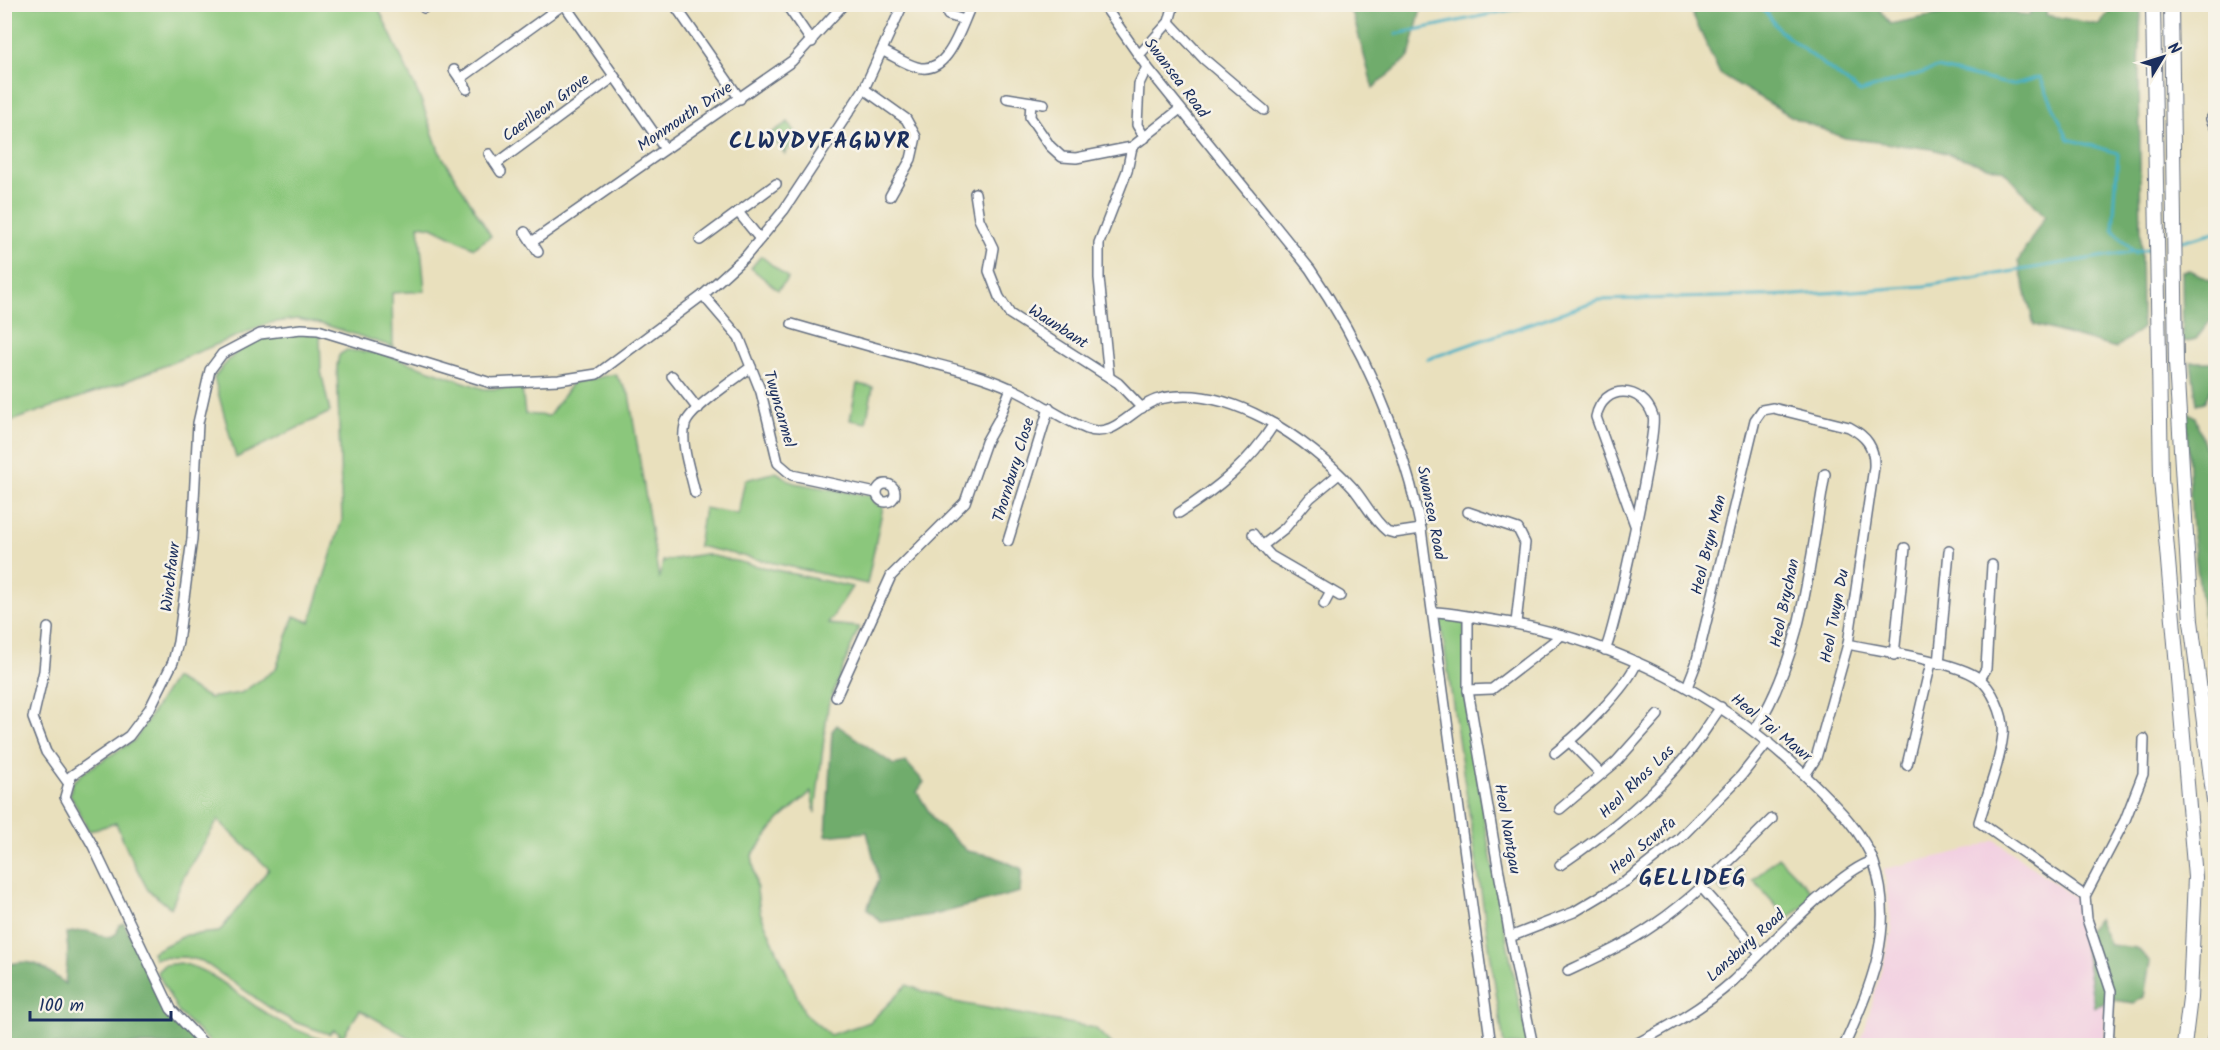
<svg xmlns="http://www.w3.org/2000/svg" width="2220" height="1050" viewBox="0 0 2220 1050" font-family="Kalam,sans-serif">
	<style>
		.built { fill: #f2cfe1 }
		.green { fill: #8bc77c; stroke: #537b6d; stroke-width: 1.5 }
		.forest { fill: #70ac6c; stroke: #466e65; stroke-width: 1.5 }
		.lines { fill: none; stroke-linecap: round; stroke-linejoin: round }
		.stream { stroke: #46b0c4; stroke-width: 3 }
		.minor-casing { stroke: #636d7f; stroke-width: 12 }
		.highway-casing { stroke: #636d7f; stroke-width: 16 }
		.minor { stroke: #fff; stroke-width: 9 }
		.highway { stroke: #fff; stroke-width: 14 }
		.labels { text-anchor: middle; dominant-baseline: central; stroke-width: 5; stroke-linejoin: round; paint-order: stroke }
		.street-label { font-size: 16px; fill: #1b2f5e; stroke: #f7f3e8 }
		.district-label { font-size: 22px; font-weight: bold; letter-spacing: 1.5px; fill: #1b2f5e; stroke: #f7f3e8 }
	</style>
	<rect width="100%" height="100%" fill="#f7f3e8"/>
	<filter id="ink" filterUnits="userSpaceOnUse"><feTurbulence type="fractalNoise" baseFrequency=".0167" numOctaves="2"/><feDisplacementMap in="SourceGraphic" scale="12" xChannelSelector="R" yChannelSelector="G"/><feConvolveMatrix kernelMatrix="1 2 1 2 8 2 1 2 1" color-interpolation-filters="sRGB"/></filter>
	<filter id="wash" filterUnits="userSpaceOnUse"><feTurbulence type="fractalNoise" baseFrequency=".008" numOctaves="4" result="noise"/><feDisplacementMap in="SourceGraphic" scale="24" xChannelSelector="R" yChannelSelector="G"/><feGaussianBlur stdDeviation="1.35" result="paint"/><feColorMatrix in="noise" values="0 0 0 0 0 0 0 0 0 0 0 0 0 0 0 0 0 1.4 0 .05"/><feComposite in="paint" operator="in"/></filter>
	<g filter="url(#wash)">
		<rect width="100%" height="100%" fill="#e9e0bd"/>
		<polygon class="built" points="1995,840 2075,898 2104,982 2105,1045 1856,1046 1865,1029 1892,931 1884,869 1975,848"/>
		<g class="green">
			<polygon points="4,5 377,5 421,100 439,151 491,236 474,248 432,227 419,225 425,291 392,293 393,347 326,325 297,319 269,323 122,383 5,423"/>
			<polygon points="788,122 797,134 785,154 770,134"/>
			<polygon points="761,256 788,278 778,290 751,268"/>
			<path d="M290 332 320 334 321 371 330 412 236 458 214 378C237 346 251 339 290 332Z"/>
			<polygon points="347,350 384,354 484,389 522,388 525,414 549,416 572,383 615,374 629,394 659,579 663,561 704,554 852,587 828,624 859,627 828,706 815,813 811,792 779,820 752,855 760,912 805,1014 830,1035 870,1022 907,985 949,1001 1095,1028 1112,1045 413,1046 415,1041 360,1010 341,1039 338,1038 340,1033 334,1030 329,1034 297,1023 276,1012 202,961 185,957 154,958 152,952 186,935 219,932 269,869 218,820 184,876 171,908 148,890 129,854 116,823 89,831 70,794 72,783 84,772 135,740 174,678 209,698 241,693 276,669 294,616 310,622 342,520 337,366 339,355"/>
			<polygon points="857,384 873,387 866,423 850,420"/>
			<polygon points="776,472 794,483 871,496 876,504 883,507 867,584 698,546 704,508 738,514 745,480"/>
			<polygon points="1440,618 1464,621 1466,697 1485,826 1520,1009 1530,1045 1504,1045"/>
			<polygon points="1778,857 1815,895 1788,919 1753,880"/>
			<polygon points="1740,866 1743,870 1744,880 1727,894 1723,894 1718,886 1728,881 1731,872"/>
			<path d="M180 963C214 970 238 996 267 1014 285 1026 306 1034 326 1041L327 1045H213L179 1013 157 972 164 965Z"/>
		</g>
		<g class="forest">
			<polygon points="1344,5 1422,5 1409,57 1373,88 1353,15"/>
			<polygon points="2047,5 2046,15 2100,25 2113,5 2141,5 2139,75 2142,328 2116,348 2034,325 2018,261 2045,216 2004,171 1932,149 1845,138 1796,119 1720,74 1688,5 1876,5 1890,24 1951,12 1996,11 2030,15 2032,5"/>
			<polygon points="2190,270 2214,282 2215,315 2196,339 2183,342 2182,271"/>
			<polygon points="2191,362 2215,362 2215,383 2204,402 2197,404"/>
			<polygon points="2186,411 2195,417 2215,476 2215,703 2192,530"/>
			<polygon points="837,725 894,765 906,762 924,782 917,792 934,820 967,851 993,856 1022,869 1020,892 938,914 881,922 867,909 879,879 867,832 826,836 832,731"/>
			<polygon points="2098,919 2110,945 2137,948 2150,962 2144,997 2134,1003 2113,1000 2094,1007 2083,935"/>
			<path d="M124 923 165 1009 199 1045H5L4 966C33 956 44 967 65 984L68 950 66 933C72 933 79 930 85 931 97 932 106 942 117 933L119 925Z"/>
		</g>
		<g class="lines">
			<g class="stream">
				<polyline points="1760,4 1780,31 1860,92 1937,68 2012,85 2040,77 2068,139 2118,153 2113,229 2135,253"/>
				<polyline points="1396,34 1539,4"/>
				<polyline points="2177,242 2216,232"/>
				<polyline points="1428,359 1598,300 1795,295 1925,286 2154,248"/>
			</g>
		</g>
	</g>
	<g filter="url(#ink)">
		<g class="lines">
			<g class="minor-casing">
				<g id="minor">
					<polyline points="421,4 424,8"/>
					<polyline points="564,4 665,149"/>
					<polyline points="674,4 740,99"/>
					<polyline points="786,4 812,42"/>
					<path d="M1103 4 1147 67 1310 269C1364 348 1402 435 1421 529L1491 1046"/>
					<polyline points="948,15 964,20"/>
					<polyline points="1169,22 1204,59 1264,110"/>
					<path d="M883 51C894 56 905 64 917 67 947 76 960 30 969 10"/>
					<polyline points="1139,55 1169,22 1174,4"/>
					<polyline points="454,70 467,89"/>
					<polyline points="460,79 564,4"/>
					<polyline points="864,89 906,119 916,137 911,159 890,196"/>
					<polyline points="1007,98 1044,104"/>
					<polyline points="1031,102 1030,117 1050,146 1062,157 1076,158 1132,147 1180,109"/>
					<polyline points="2216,112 2211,119 2216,129"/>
					<polyline points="1145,138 1137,125 1139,84 1147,67"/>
					<polyline points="489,154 501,172"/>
					<polyline points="496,164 614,77"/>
					<polyline points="975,193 979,219 993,248 989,271 999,297 1010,314 1118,383 1142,408"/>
					<polyline points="525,232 538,252"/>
					<polyline points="760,239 738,212 776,184"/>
					<polyline points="700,240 738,212"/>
					<polyline points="532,242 792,61 844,4"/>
					<polyline points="703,295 739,337 761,392 778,463 792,475 876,493"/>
					<path d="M792 324C830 335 868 346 906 356 941 366 977 373 1010 388 1036 399 1060 419 1087 429 1115 440 1134 405 1159 399 1227 382 1310 440 1353 488 1365 502 1373 520 1387 531L1394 533 1421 529"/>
					<polyline points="672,376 698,409"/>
					<polyline points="1109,377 1099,278 1099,243 1127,171 1132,147"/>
					<polyline points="1339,474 1310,498 1285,528 1262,546 1271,556 1340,596"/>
					<circle cx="886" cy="493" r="9"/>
					<path d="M695 493C691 473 680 445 685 425 689 409 737 378 751 367"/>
					<polyline points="1468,512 1518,529 1525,543 1516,623"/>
					<path d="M1179 513C1217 489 1250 462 1274 424"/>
					<polyline points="1253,534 1262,546"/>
					<polyline points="1008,541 1049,408"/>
					<polyline points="1324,604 1331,591"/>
					<path d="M1433 612C1451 612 1469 617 1487 619 1613 637 1727 697 1817 787 1838 808 1864 834 1874 863 1896 927 1871 988 1844 1046"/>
					<polyline points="1468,617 1468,690 1510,937 1533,1046"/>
					<polyline points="48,628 44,671 33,718 46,752 67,781"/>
					<path d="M1848 644C1880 651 1953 661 1977 677 1992 687 2005 716 2003 734 2000 763 1987 794 1979 822L2085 896"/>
					<path d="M1605 650C1615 632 1658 429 1653 416 1643 385 1603 383 1596 417L1635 525"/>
					<polyline points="1894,655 1905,548"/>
					<polyline points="1939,664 1949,551"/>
					<polyline points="1980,679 1986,669 1992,565"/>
					<path d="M1687 687 1696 664 1755 420 1762 410 1773 408 1849 427C1866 436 1875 447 1874 467L1848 644 1816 758 1805 775"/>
					<polyline points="1468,690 1492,689 1562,635"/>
					<polyline points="836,697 891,576 965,502 986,442 999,419 1011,388"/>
					<path d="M1754 731C1803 656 1810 560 1825 474"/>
					<polyline points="1569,741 1601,774"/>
					<path d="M1555 753C1579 734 1626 689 1637 662"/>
					<polyline points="1907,765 1931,663"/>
					<polyline points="1560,809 1616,762 1658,715"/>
					<path d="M1560 865C1606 834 1651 799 1686 756 1699 741 1709 723 1721 707"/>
					<polyline points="1702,888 1760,953"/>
					<polyline points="2085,896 2125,820 2143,774 2144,739"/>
					<polyline points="2085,896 2087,919 2111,991 2108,1046"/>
					<polyline points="1510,937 1574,912 1626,881 1679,839 1741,776 1768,742"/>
					<path d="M1568 971C1598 957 1627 944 1654 925 1698 895 1734 856 1772 819"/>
					<polyline points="206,1046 171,1009 93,846 65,797 71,776 129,736 150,708 173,662 178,642 192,539 198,423 210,370 222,354 260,334 301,329 318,330 491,383 559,380 597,374 703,295 746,256 784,210 864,89 903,4"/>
					<path d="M1632 1046C1668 1027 1703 1008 1733 981 1763 953 1838 870 1873 861"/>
				</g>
			</g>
			<g class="highway-casing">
				<g id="highway">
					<polyline points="2153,4 2161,479 2195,877 2190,998 2184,1046"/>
					<polyline points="2171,4 2176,363 2191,621 2216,816"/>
					<polyline points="2214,1046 2216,1035"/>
				</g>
			</g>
			<use href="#minor" class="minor"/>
			<use href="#highway" class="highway"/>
		</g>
	</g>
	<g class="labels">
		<g class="street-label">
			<text transform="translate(1176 78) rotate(53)">Swansea Road</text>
			<text transform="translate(546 108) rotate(-36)">Caerlleon Grove</text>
			<text transform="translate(685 117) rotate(-34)">Monmouth Drive</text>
			<text transform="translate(1058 327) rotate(33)">Waunbant</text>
			<text transform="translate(779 409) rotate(74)">Twyncarmel</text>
			<text transform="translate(1014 470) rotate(-73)">Thornbury Close</text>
			<text transform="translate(1431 513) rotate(79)">Swansea Road</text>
			<text transform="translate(1709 545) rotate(-76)">Heol Bryn Man</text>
			<text transform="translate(171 577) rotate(-83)">Winchfawr</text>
			<text transform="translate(1785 603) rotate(-78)">Heol Brychan</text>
			<text transform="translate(1835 616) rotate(-79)">Heol Twyn Du</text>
			<text transform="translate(1771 728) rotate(39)">Heol Tai Mawr</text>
			<text transform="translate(1637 782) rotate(-44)">Heol Rhos Las</text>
			<text transform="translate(1507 829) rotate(80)">Heol Nantgau</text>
			<text transform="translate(1643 846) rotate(-39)">Heol Scwrfa</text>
			<text transform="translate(1746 946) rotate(-42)">Lansbury Road</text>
		</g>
		<g class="district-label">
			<text x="820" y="142">CLWYDYFAGWYR</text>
			<text x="1693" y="879">GELLIDEG</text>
		</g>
	</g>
	<rect width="2220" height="1050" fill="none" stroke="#f7f3e8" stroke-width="24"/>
	<g transform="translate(2163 57) rotate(52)" stroke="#f7f3e8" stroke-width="4.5" paint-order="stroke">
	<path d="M0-4.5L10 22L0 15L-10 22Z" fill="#1b2f5e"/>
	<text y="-9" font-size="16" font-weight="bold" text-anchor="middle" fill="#1b2f5e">N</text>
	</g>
	<path d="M30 1011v9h141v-9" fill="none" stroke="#1b2f5e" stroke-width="3"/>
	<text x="39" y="1011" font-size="18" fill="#1b2f5e" stroke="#f7f3e8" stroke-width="4.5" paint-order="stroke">100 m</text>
</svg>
